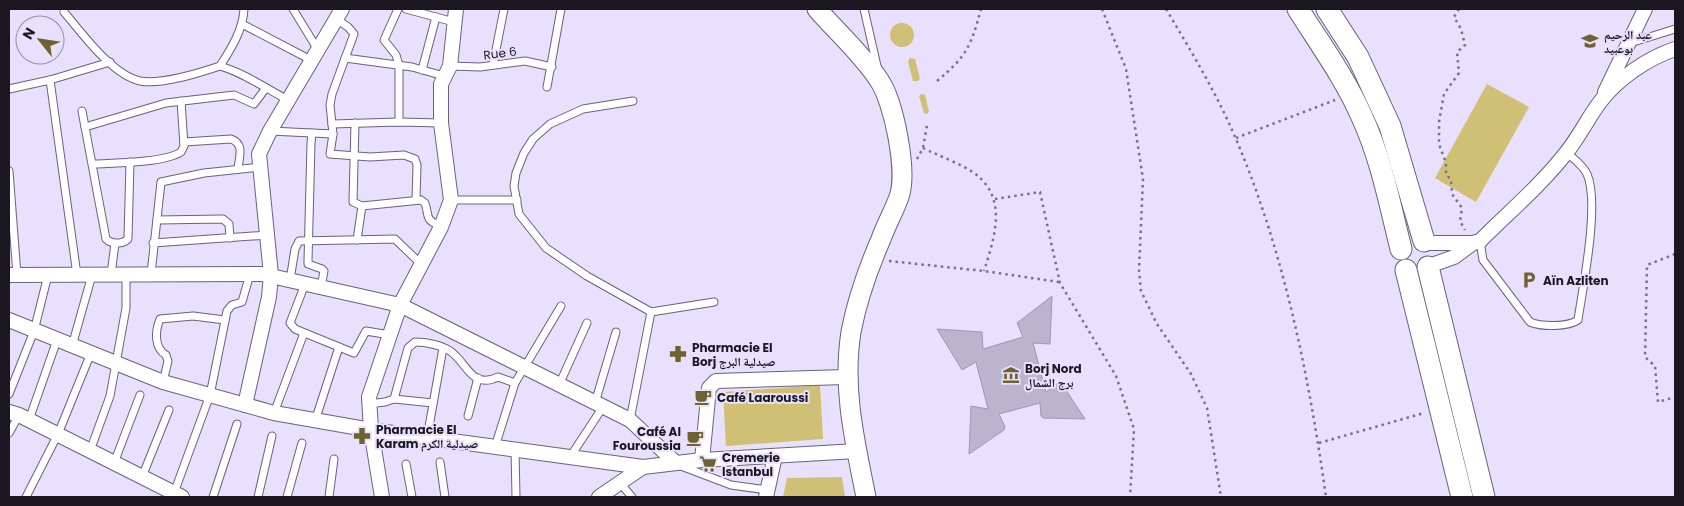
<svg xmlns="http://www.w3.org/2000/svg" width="1684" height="506" viewBox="0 0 1684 506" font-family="Poppins,'Noto Naskh Arabic',sans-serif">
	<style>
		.green { fill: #d0c075 }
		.building { fill: #bbb4cf; stroke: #9f98b2 }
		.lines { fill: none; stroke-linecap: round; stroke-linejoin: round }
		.lane-casing { stroke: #69627a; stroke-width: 9 }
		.street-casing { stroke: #69627a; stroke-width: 16 }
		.secondary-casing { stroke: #69627a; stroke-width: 21 }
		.primary-casing { stroke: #69627a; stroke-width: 23 }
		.path { stroke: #777284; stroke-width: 2.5; stroke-dasharray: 2.5 4; stroke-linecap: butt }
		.lane { stroke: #fff; stroke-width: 7 }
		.street { stroke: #fff; stroke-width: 14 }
		.secondary { stroke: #fff; stroke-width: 19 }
		.primary { stroke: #fff; stroke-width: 21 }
		.labels { text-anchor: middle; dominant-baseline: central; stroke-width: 4; stroke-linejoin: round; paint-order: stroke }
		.poi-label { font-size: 12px; font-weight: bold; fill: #1a1721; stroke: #e8e0fc; text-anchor: start }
		.street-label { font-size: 12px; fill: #1a1721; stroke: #e8e0fc }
	</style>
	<rect width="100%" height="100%" fill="#e8e0fc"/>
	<g class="green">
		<circle cx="902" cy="35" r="12"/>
		<polygon points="910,58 915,59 920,79 917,81 913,81 908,61"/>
		<polygon points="1487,84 1529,107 1476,202 1435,178"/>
		<polygon points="921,94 925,95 929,112 927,114 924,113 919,96"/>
		<polygon points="820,385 823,439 726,446 723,392"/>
		<polygon points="842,477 845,497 783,497 787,478"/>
	</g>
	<polygon class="building" points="1052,296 1050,344 1033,343 1046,392 1060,381 1085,419 1043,418 1041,416 1040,403 999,414 1005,427 1004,430 969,454 971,406 988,409 976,362 962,370 937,329 982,332 983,349 1023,337 1017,323"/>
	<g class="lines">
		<g class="lane-casing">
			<g id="lane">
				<polyline points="293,9 318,50"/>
				<polyline points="398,9 384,40 396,55 399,65 399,122"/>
				<polyline points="406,9 454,22"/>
				<polyline points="864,9 877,66"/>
				<path d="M64 12C82 33 112 75 140 81 162 85 199 73 220 66 231 49 243 30 244 9"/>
				<polyline points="336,19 348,27 354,34 332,94 330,105 333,134 330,154 370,157 404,155 415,159 417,165 416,199"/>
				<polyline points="242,24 311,60"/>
				<polyline points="1630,43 1675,29"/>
				<polyline points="345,58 412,67 444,76"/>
				<polyline points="493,65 504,9"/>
				<path d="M220 66C244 73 265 88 288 100"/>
				<polyline points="450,66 480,67 525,61 552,67"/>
				<polyline points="422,70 436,17"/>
				<polyline points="50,80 77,275"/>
				<polyline points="547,87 561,9"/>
				<polyline points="9,89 50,80 110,62"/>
				<polyline points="633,101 583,109 550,124 533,139 524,153 516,173 514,186 519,214 546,248 587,276 651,312 714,302"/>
				<path d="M82 111 106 239C112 245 123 244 128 239L130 162"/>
				<path d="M355 123 353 202 362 206 421 200 425 203C430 219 424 218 441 227"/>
				<polyline points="332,124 399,122 441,123"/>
				<polyline points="85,127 166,103 234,95 254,104 266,88"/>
				<polyline points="270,131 312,133"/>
				<path d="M184 142 231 139C245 144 239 157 238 169"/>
				<path d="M93 164C116 163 163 163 181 152L184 146 181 101"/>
				<polyline points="9,171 17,275"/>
				<polyline points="451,200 517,200"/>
				<polyline points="157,220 223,219 229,224 230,238"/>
				<polyline points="357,240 362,206"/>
				<path d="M1480 241 1483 260 1530 322C1542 327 1568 327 1578 320 1583 286 1600 203 1587 174 1583 165 1574 159 1566 152"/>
				<polyline points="153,243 268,235"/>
				<polyline points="151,274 161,182 204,173 260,167"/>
				<polyline points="111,275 115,243"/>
				<polyline points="290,280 295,249 299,241 395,239 422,265"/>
				<polyline points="305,284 290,323 295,329 339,347"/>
				<polyline points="321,287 324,271 322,269 308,264 308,261 311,143 312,133 333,134"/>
				<polyline points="72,346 92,275"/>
				<path d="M163 382 168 361 166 355C154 348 155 331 160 319L193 316 225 320"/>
				<polyline points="559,385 587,323"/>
				<polyline points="9,394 34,331 48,275"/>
				<polyline points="394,399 433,403"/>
				<polyline points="595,403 616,332"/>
				<path d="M368 404 385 402 394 399 408 348 415 342C426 342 441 345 450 351 467 362 471 390 498 377L515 383"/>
				<polyline points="274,413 304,333"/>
				<polyline points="468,416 478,378"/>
				<polyline points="29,420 57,340"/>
				<polyline points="630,420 651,312"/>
				<polyline points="315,421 339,347 354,353 366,331 390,335"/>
				<polyline points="9,433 19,415"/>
				<polyline points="427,438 443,348"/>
				<polyline points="495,447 515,383 561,306"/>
				<polyline points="515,450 516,497"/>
				<polyline points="90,451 110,396 126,308 126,275"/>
				<polyline points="570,457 603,407"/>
				<polyline points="440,462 445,497"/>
				<polyline points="114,463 140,395"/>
				<polyline points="406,464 412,497"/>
				<polyline points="681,466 731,485 767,490"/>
				<polyline points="142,477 169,410"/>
				<polyline points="620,483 632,497"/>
				<polyline points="174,493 210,395 227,311 232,305 242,302 250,274"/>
				<polyline points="26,497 58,434 91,353"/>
				<polyline points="213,497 237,424"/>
				<polyline points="258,497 272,436"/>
				<polyline points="287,497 302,443"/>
				<polyline points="329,497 334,459"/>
			</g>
		</g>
		<g class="street-casing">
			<g id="street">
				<polyline points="1605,92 1645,9"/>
				<path d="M1426 243H1473L1480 241C1509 212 1541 185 1566 153 1579 137 1588 118 1600 102 1617 79 1648 58 1675 49"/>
				<polyline points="1429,266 1454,257 1473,243"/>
				<polyline points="9,275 262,274 400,305 630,420 676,463"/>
				<polyline points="9,320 163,382 274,413 371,430 643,467 702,460 857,451"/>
				<polyline points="245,405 269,297 271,275 259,154 270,131 342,9"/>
				<polyline points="9,412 19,415 182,497"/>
				<polyline points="702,460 709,388 716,381 846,377"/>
				<polyline points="382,497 371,430 369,397 400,305 441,227 451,200 441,123 441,84 450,66 456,9"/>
				<polyline points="599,497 643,467"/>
				<polyline points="766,497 775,456"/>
			</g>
		</g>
		<g class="secondary-casing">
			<path id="secondary" d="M817 9C838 33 862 54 879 80 894 102 908 172 899 197 894 211 886 225 881 239 868 269 857 300 851 332 842 389 855 442 866 497"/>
		</g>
		<g class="primary-casing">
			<g id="primary">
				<path d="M1298 9C1320 44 1345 78 1362 117 1381 158 1390 205 1401 249"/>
				<polyline points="1327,9 1358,57 1390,126 1424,241"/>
				<polyline points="1428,267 1484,497"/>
				<polyline points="1406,270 1462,497"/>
			</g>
		</g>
		<g class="path">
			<polyline points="1102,9 1126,69 1143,179 1139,270 1141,291 1157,324 1191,374 1207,408 1221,497"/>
			<path d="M1166 9C1191 51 1217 94 1236 139 1284 252 1309 376 1326 497"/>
			<polyline points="1459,9 1454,17 1461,29 1465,45 1457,52 1459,73 1444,94 1439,122 1439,144 1446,163 1446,174 1451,180 1452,194 1462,208 1460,221 1465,230"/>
			<path d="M937 81C967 56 971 46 981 9"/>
			<polyline points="1236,138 1335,100"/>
			<path d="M923 148C937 155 969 167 979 177 1007 202 994 239 984 271"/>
			<polyline points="917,159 923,148 927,125"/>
			<polyline points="995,199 1040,192 1060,283 1116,376 1134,429 1130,497"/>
			<polyline points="1675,254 1647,265 1645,357 1655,366 1658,402 1675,397"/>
			<polyline points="889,261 984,271 1059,282"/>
			<polyline points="1319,443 1424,413"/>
		</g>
		<use href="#lane" class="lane"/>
		<use href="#street" class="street"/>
		<use href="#secondary" class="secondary"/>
		<use href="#primary" class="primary"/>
	</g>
	<defs>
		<g id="school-bare" transform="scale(1.35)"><path d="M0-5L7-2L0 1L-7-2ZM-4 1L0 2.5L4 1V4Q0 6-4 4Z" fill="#6e6330" stroke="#e8e0fc" stroke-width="2.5" paint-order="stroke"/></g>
		<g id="parking-bare" transform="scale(1.35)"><path d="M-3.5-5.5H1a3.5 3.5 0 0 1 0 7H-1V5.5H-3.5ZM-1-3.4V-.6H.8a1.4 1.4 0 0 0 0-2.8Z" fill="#6e6330" stroke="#e8e0fc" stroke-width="2.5" paint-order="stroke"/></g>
		<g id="pharmacy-bare" transform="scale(1.35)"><path d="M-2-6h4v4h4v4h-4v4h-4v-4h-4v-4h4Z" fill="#6e6330" stroke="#e8e0fc" stroke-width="2.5" paint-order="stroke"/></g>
		<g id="museum-bare" transform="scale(1.35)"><path d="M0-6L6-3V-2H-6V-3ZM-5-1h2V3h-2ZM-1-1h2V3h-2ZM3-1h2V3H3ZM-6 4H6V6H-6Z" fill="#6e6330" stroke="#e8e0fc" stroke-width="2.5" paint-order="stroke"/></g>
		<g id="cafe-bare" transform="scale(1.35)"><path d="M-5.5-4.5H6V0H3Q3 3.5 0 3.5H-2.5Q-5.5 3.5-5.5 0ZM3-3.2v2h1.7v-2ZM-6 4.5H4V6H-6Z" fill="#6e6330" stroke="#e8e0fc" stroke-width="2.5" paint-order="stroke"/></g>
		<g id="supermarket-bare" transform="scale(1.35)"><path d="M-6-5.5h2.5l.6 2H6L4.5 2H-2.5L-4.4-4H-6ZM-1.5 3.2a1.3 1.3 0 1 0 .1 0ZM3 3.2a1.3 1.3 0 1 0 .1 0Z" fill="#6e6330" stroke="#e8e0fc" stroke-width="2.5" paint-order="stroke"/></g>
	</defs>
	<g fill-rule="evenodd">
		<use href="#school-bare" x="1590" y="41"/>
		<use href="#parking-bare" x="1529" y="280"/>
		<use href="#pharmacy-bare" x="678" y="354"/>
		<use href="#museum-bare" x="1011" y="375"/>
		<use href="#cafe-bare" x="703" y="397"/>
		<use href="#pharmacy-bare" x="362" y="436"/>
		<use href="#cafe-bare" x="695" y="438"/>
		<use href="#supermarket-bare" x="708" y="464"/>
	</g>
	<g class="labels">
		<g class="poi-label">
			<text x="1604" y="34">عبد الرحيم<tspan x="1604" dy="14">بوعبيد</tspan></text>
			<text x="1543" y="280">Aïn Azliten</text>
			<text x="692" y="347">Pharmacie El<tspan x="692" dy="14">Borj صيدلية البرج</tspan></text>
			<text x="1025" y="368">Borj Nord<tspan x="1025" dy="14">برج الشمال</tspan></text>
			<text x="717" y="397">Café Laaroussi</text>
			<text x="376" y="429">Pharmacie El<tspan x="376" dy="14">Karam صيدلية الكرم</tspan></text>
			<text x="681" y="431" text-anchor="end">Café Al<tspan x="681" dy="14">Fouroussia</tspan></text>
			<text x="722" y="457">Cremerie<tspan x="722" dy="14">Istanbul</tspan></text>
		</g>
		<g class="street-label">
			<text transform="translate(500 53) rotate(-7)">Rue 6</text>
		</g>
	</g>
	<rect width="1684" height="506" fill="none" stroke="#1a1721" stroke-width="20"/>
	<g transform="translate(40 40) rotate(300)"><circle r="24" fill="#e8e0fc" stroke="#9690a4"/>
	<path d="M0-4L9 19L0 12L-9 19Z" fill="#6e6330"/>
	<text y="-8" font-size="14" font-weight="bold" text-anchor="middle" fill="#1a1721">N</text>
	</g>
</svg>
